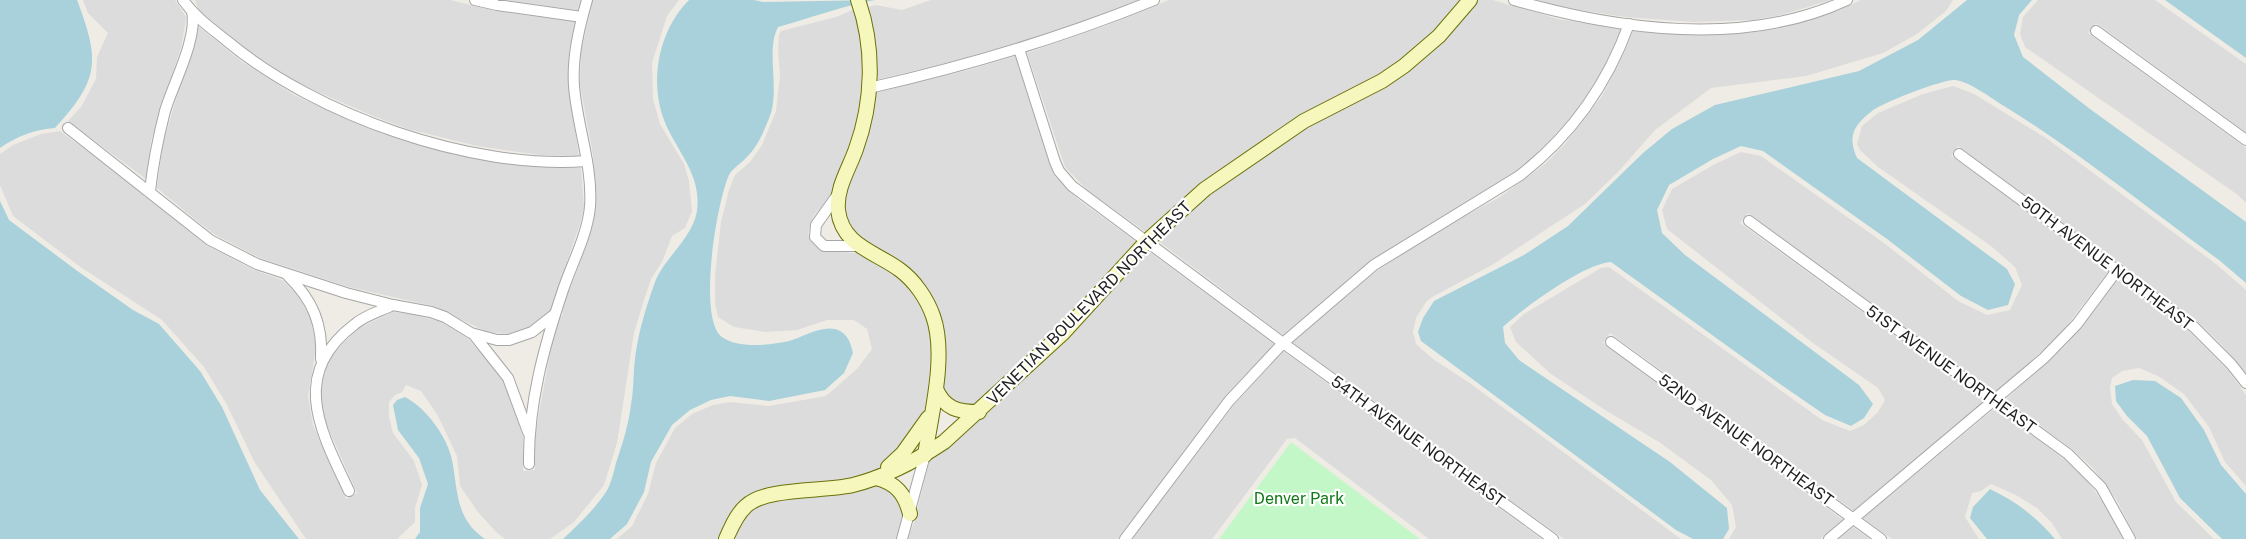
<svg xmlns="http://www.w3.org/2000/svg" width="2246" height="539" viewBox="0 0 2246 539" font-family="'Public Sans',sans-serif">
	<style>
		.residential { fill: #dddcdc }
		.park { fill: #c4f7c7 }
		.water { fill: #a8d1db }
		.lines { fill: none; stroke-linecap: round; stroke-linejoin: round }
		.street-casing { stroke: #a6a6a6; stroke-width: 12 }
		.secondary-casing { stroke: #6a7209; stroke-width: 16 }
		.street { stroke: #fff; stroke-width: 10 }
		.secondary { stroke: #f6f7bc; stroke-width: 14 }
		.labels { text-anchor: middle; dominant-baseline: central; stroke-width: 4.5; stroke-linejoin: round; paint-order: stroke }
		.street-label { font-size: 16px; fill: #1f1f1f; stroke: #fff }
		.park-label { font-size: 16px; fill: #107916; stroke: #fff }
	</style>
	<rect width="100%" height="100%" fill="#efece5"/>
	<g class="residential">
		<polygon points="83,0 175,0 186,17 182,44 151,141 146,179 68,121 81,107 96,79 97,57 108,33 88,13"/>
		<polygon points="195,0 450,0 495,11 575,22 569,52 568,86 579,156 540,155 477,146 408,129 373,116 300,84 248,51 198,9"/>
		<polygon points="505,0 581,0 578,10"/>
		<polygon points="593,0 679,0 667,16 652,63 653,99 660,124 684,164 689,181 692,211 685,228 672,236 662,262 651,279 644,300 634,333 617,443 604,485 574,522 550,539 505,539 496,532 478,512 460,486 457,456 437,414 421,391 406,385 402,392 395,395 389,402 389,417 393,433 414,461 422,485 415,508 415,522 397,539 306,539 255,463 226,403 204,367 162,320 79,266 13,216 0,185 0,154 13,145 41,134 60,131 110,167 144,194 144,197 148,197 206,245 254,270 282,280 296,293 311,318 316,348 308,396 313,425 346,499 357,493 325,421 320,395 324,371 334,352 359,328 393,312 412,314 442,322 467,338 479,351 503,381 512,403 523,437 523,471 535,470 535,435 552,343 560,317 563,315 562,312 568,293 587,244 596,208 593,155 580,85 581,51"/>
		<polygon points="931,0 1138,0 1059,30 971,57 875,80 875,51 868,7 876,5 902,10"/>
		<polygon points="1169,0 1463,0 1420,47 1379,76 1302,115 1260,142 1201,184 1147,233 1087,190 1065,167 1027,53 1105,26"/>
		<polygon points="1478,0 1493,0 1558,19 1621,29 1604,68 1578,109 1537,155 1516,171 1372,260 1283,335 1157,240 1208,194 1307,126 1408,71 1443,40"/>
		<polygon points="1537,0 1831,0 1781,15 1754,20 1693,22 1625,17 1562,7"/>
		<polygon points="1861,0 1953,0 1946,11 1917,34 1883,53 1806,76 1711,88 1655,130 1619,171 1585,204 1492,265 1432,297 1426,302 1416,318 1413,332 1416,344 1433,359 1471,384 1681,539 1564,539 1292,342 1378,270 1450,224 1500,197 1545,164 1565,144 1602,96 1625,51 1633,31 1692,35 1755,32 1783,28 1838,11"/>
		<polygon points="2038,0 2155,0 2246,64 2246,132 2096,23 2088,33 2246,148 2246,203 2238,195 2025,47 2020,34 2023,17"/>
		<polygon points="855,9 863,54 860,109 854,136 833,192 813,217 808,233 811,241 821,251 857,253 875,262 898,277 916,297 927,319 932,348 926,410 899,449 875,471 837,482 787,485 760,491 749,496 719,539 617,539 632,526 648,494 656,463 675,428 692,414 713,405 730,402 769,406 826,396 858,368 872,349 867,329 854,320 827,320 797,330 765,332 734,327 718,317 715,303 715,275 721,222 729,190 735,175 750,162 762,145 776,111 780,75 778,50 779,35 781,31 836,17"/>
		<polygon points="198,26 241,61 294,95 368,128 404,141 473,158 538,167 581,168 584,208 580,224 550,311 530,327 520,331 509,334 487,332 433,306 349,287 260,258 214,234 192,217 157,188 163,143"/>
		<polygon points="1015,56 1054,175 1079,200 1138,243 1059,329 977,405 963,405 950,400 942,387 944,347 907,267 865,242 865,240 862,240 850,228 844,208 844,196 874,93 972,69"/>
		<polygon points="1953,86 1974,94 2046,138 2216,264 2246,290 2246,373 2218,341 2198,322 1958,146 1951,156 2109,271 2058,337 1995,393 1748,213 1740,223 1985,401 1854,511 1610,333 1603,343 1843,520 1820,539 1729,539 1736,527 1732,505 1711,480 1659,442 1605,410 1551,374 1516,342 1510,327 1524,314 1601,268 1609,267 1822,420 1850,431 1864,425 1878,412 1885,400 1878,388 1813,343 1667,229 1662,210 1672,189 1715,164 1741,152 1761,156 1884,243 1958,301 1987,315 2010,310 2022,285 2015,267 1991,246 1878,167 1860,150 1857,144 1862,126 1878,113 1923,94"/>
		<polygon points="1147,250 1274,344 1225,397 1118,539 908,539 915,519 917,518 916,514 930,459 980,418 984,418 984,414"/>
		<polygon points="2118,278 2190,332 2226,368 2246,395 2246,486 2225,462 2209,427 2184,394 2158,376 2139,368 2122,371 2112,378 2110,387 2112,404 2123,420 2142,440 2176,502 2214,539 2137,539 2116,499 2093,468 2072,449 2005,400 2066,345"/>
		<polygon points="1283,351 1513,518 1542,539 1429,539 1295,438 1287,439 1212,539 1132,539 1234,405"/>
		<polygon points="1995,408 2064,459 2084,477 2106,506 2123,539 2062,539 2052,523 2037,508 2016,495 1991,484 1981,491 1972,493 1965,517 1979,539 1892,539 1863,518"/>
		<polygon points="877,484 892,491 900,502 904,515 896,539 732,539 749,510 763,503 786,498 837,494"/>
		<polygon points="1853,527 1870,539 1838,539"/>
	</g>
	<polygon class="park" points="1291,442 1420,539 1219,539"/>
	<g class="water">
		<path d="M0 0H77C100 61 100 79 55 128 36 129 15 137 0 148Z"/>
		<path d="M689 0H754L763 2 875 0C842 6 811 18 778 27 766 50 779 86 771 113 765 129 758 147 745 159 740 164 733 168 729 175 717 201 697 318 722 337 738 349 771 345 789 341 804 337 825 323 840 331 849 336 851 345 853 353L844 373 825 390 769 401 730 396 711 400 690 410 672 425 651 462 644 492 627 524 610 539H563C578 525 595 509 606 492 612 483 614 469 617 460 623 442 629 423 631 404 634 390 633 374 635 359 638 333 646 307 655 282 665 257 692 239 697 211 702 174 676 151 664 120 649 80 659 30 689 0Z"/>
		<path d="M1967 0H2032L2019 15 2014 35 2023 57 2090 109 2246 222V283L2219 260C2147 208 2079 152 2004 106 1991 98 1969 81 1954 80 1941 80 1882 103 1872 111 1854 125 1847 136 1857 158L2007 269 2015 284 2008 305 1988 310 1961 296 1887 239 1763 151 1741 146 1713 159 1669 185 1657 210 1662 233 1685 255 1859 385 1873 404 1864 418 1851 426 1825 415 1780 384 1611 262C1585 263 1523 308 1503 327L1505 343 1519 360 1670 462 1727 508 1729 529 1723 539H1693L1676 530 1421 341 1418 332 1423 318 1434 301 1524 255 1568 226 1643 153 1672 129 1715 105 1859 71 1918 40Z"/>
		<polygon points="2165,0 2246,0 2246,58"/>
		<polygon points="0,201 9,220 76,270 133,310 159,324 200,371 222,407 260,490 299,539 0,539"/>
		<polygon points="2133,380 2155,381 2181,398 2204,430 2221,465 2246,494 2246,539 2222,539 2180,498 2147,436 2127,416 2116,401 2115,386"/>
		<path d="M405 397C426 408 447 436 452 460 458 490 455 519 485 539H415L420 532V508L428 484 419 458 398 430 393 405 397 400Z"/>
		<path d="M1990 489C2017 502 2035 516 2055 539H1987L1970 518 1973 507Z"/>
	</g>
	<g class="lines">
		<g class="street-casing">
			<g id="street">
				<path d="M183 0C195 17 211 28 227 41 316 115 470 170 587 161"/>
				<polyline points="475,0 497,5 582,17"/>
				<path d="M1514 0C1619 30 1744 48 1847 0"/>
				<polyline points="2096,31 2246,140"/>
				<polyline points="1019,49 1055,162 1059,171 1072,186 1283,343 1553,539"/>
				<path d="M869 88C967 66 1061 38 1154 0"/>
				<polyline points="68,128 210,240 257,264 346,293 393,305 431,312 445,317 471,333 497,340 509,340 532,332 555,314"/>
				<polyline points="1959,154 2194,327 2231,364 2246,383"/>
				<path d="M150 191C153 164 158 138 165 111 173 84 198 38 192 11"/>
				<polyline points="838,194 816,225 815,237 824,246 859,246"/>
				<polyline points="1749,221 2068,454 2101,487 2130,539"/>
				<path d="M288 276C313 300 323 325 321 359"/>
				<polyline points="474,335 508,378 528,432"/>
				<polyline points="1611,342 1881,539"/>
				<path d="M529 464C528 405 544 346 563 290 572 263 587 236 590 207 593 166 577 126 574 86 572 57 579 28 587 0"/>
				<path d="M349 491C320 430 289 374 355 324 366 315 381 311 393 305"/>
				<polyline points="902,539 925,455"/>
				<path d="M1125 539 1229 401 1283 343 1374 265 1519 176C1571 136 1607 85 1629 24"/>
				<polyline points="1829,539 2044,358 2077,324 2118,269"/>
			</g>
		</g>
		<g class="secondary-casing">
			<g id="secondary">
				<path d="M858 0C875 48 873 102 856 149 849 169 836 188 838 210 842 246 876 252 900 270 915 281 927 299 933 316 947 355 931 415 925 455"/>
				<path d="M936 389C945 409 958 412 979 412"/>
				<polyline points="888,467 903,453 928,418"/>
				<path d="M876 478C896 483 905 494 910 514"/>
				<path d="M726 539C731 528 736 515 746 506 766 487 824 492 853 485 885 477 917 460 944 442L1063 333 1147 241 1205 189 1304 121 1382 81 1404 66 1439 36 1470 0"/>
			</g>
		</g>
		<use href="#street" class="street"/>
		<use href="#secondary" class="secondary"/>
	</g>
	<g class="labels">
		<g class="street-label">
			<text transform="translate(2107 263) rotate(37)">50TH AVENUE NORTHEAST</text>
			<text transform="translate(1089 303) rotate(-45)">VENETIAN BOULEVARD NORTHEAST</text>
			<text transform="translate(1951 369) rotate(36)">51ST AVENUE NORTHEAST</text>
			<text transform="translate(1746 440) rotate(36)">52ND AVENUE NORTHEAST</text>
			<text transform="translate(1418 441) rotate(36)">54TH AVENUE NORTHEAST</text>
		</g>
		<g class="park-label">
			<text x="1299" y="498">Denver Park</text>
		</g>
	</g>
</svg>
